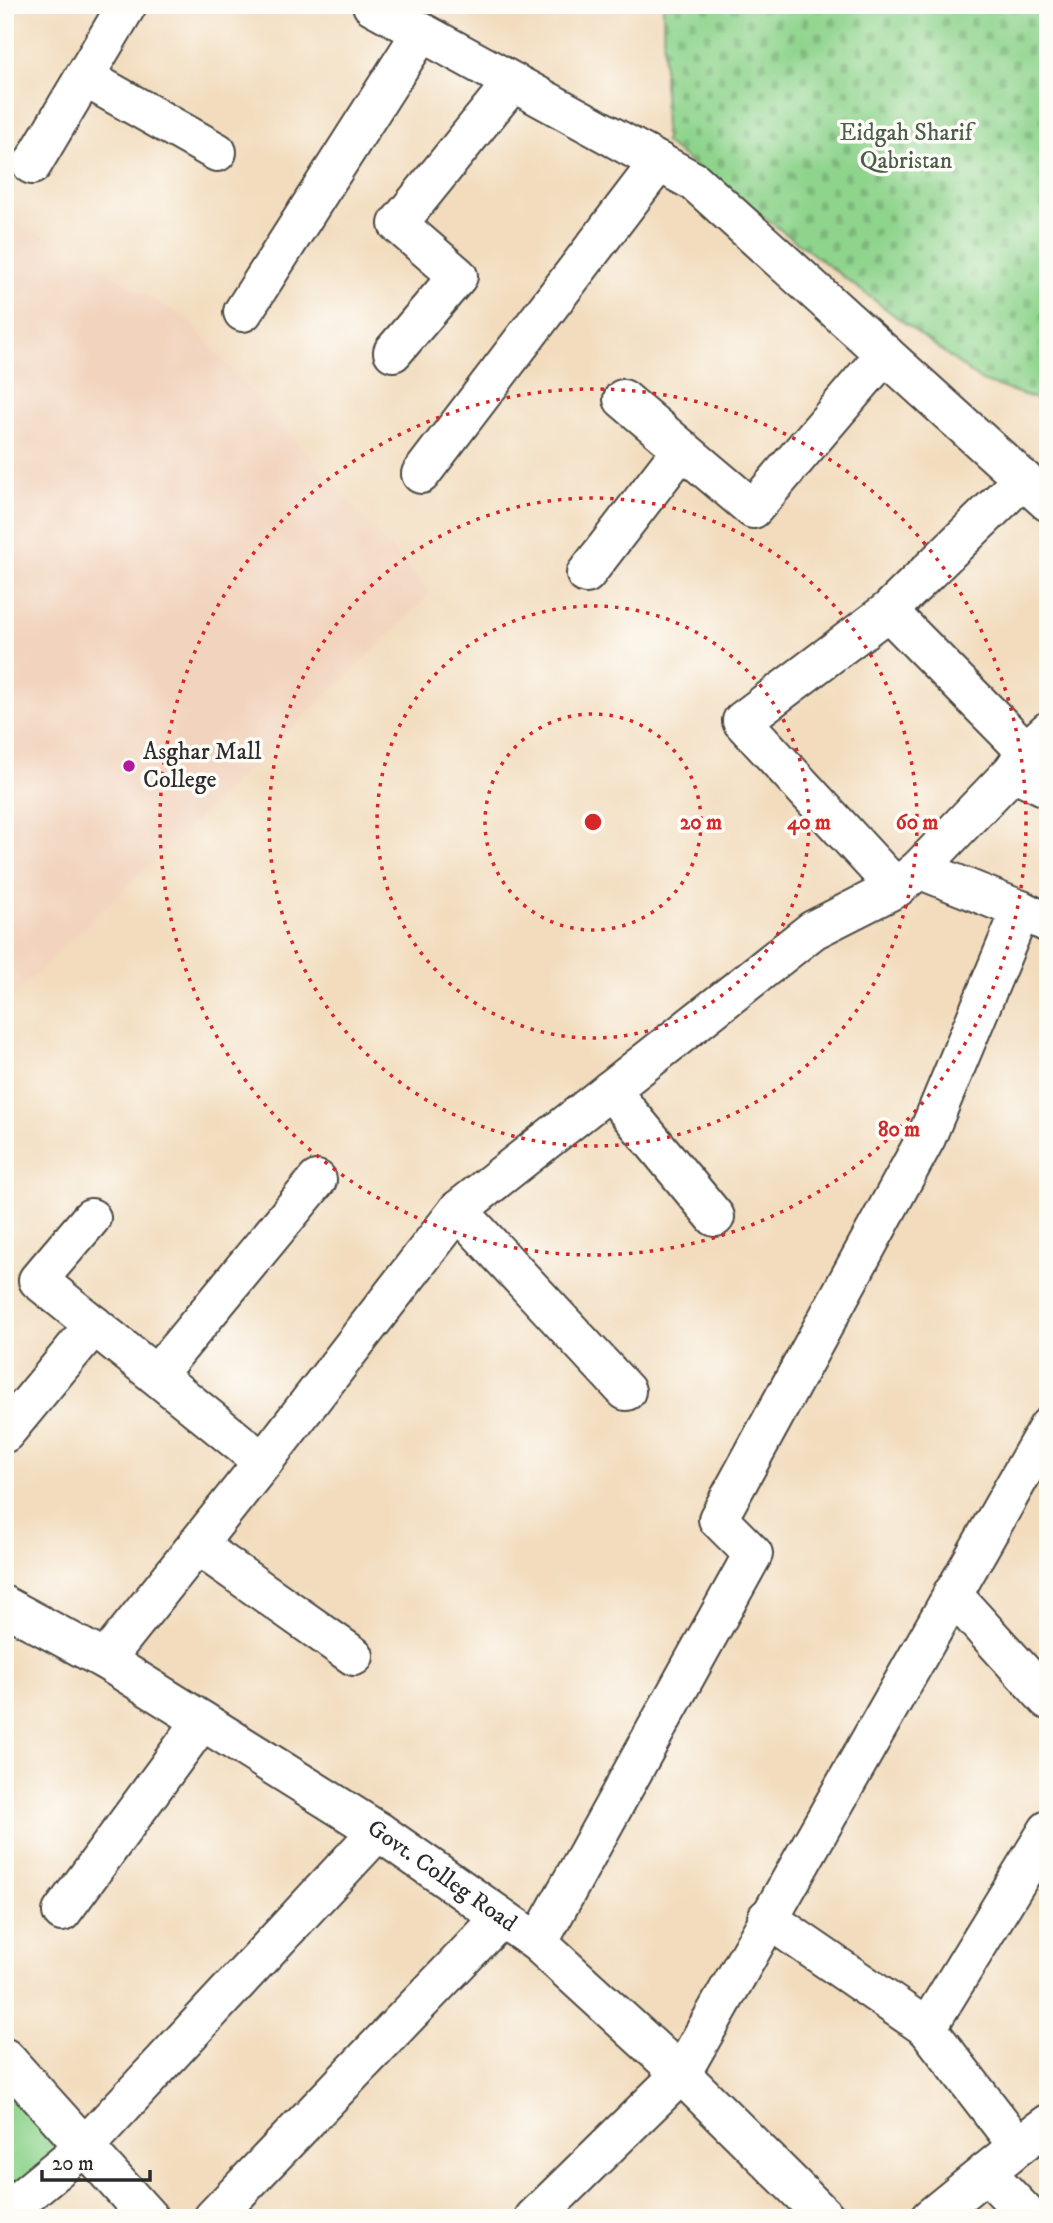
<svg xmlns="http://www.w3.org/2000/svg" width="1053" height="2223" viewBox="0 0 1053 2223" font-family="'IM FELL DW Pica',serif">
	<style>
		.built { fill: #f2d4be }
		.cemetery { fill: url(#cemetery-stones); stroke: #5d805c; stroke-width: 2 }
		.park { fill: #8fd48d; stroke: #5d805c; stroke-width: 2 }
		.lines { fill: none; stroke-linecap: round; stroke-linejoin: round }
		.minor-casing { stroke: #494641; stroke-width: 42 }
		.minor { stroke: #fff; stroke-width: 38 }
		.ring { fill: none; stroke: #d62828; stroke-width: 3.5; stroke-dasharray: 3.5 7 }
		.poi-dot { fill: #b5179e; stroke: #fdfcf7; stroke-width: 2.5 }
		.labels { text-anchor: middle; dominant-baseline: central; stroke-width: 7; stroke-linejoin: round; paint-order: stroke }
		.park-label { font-size: 24px; fill: #495e48; stroke: #fdfcf7 }
		.poi-label { font-size: 24px; fill: #2b2b2b; stroke: #fdfcf7; text-anchor: start }
		.street-label { font-size: 24px; fill: #2b2b2b; stroke: #fdfcf7 }
		.centre { fill: #d62828; stroke: #fdfcf7; stroke-width: 3.5 }
		.ring-label { font-size: 21px; text-anchor: middle; font-weight: bold; fill: #d62828; stroke: #fdfcf7; stroke-width: 7; stroke-linejoin: round; paint-order: stroke }
	</style>
	<defs>
		<pattern id="cemetery-stones" width="16" height="16" patternUnits="userSpaceOnUse" patternTransform="scale(1.75)"><rect width="16" height="16" fill="#8fd48d"/><path d="M2 7V4a2 2 0 0 1 4 0v3zM10 15v-3a2 2 0 0 1 4 0v3z" fill="#7cb67a"/></pattern>
	</defs>
	<rect width="100%" height="100%" fill="#fdfcf7"/>
	<filter id="ink" filterUnits="userSpaceOnUse"><feTurbulence type="fractalNoise" baseFrequency=".0143" numOctaves="2"/><feDisplacementMap in="SourceGraphic" scale="14" xChannelSelector="R" yChannelSelector="G"/><feConvolveMatrix kernelMatrix="1 2 1 2 8 2 1 2 1" color-interpolation-filters="sRGB"/></filter>
	<filter id="wash" filterUnits="userSpaceOnUse"><feTurbulence type="fractalNoise" baseFrequency=".00686" numOctaves="4" result="noise"/><feDisplacementMap in="SourceGraphic" scale="28" xChannelSelector="R" yChannelSelector="G"/><feGaussianBlur stdDeviation="1.57" result="paint"/><feColorMatrix in="noise" values="0 0 0 0 0 0 0 0 0 0 0 0 0 0 0 0 0 1.4 0 .05"/><feComposite in="paint" operator="in"/></filter>
	<g filter="url(#wash)">
		<rect width="100%" height="100%" fill="#f2dcbd"/>
		<polygon class="built" points="5,216 65,247 188,320 431,594 5,1004"/>
		<polygon class="cemetery" points="663,5 1048,5 1048,403 982,381 665,143"/>
		<polygon class="park" points="5,2058 85,2146 5,2212"/>
	</g>
	<g filter="url(#ink)">
		<g class="lines">
			<g class="minor-casing">
				<g id="minor">
					<polyline points="372,5 695,182 1048,502"/>
					<polyline points="84,77 217,152"/>
					<polyline points="32,165 127,5"/>
					<polyline points="243,312 421,33"/>
					<polyline points="393,352 458,276 398,224 512,83"/>
					<polyline points="623,399 753,509 885,354"/>
					<polyline points="421,474 659,162"/>
					<polyline points="1023,479 888,611 1026,751"/>
					<polyline points="586,574 682,449"/>
					<polyline points="888,611 742,721 896,888"/>
					<polyline points="1013,771 1048,788"/>
					<polyline points="919,869 1021,910 1048,923"/>
					<polyline points="610,1090 715,1217"/>
					<polyline points="458,1210 626,1391"/>
					<polyline points="91,1218 38,1280 263,1462"/>
					<polyline points="156,1375 317,1180"/>
					<polyline points="5,1433 94,1325"/>
					<polyline points="197,1545 354,1656"/>
					<polyline points="952,1594 1048,1700"/>
					<path id="s1" d="M5 1606 105 1660 378 1831 538 1943 681 2074 826 2218"/>
					<polyline points="105,1660 263,1462 458,1210 813,930 896,888 919,869 1013,771 1026,751 1048,731"/>
					<polyline points="62,1912 202,1721"/>
					<polyline points="767,1918 927,2028 1018,2146"/>
					<polyline points="538,1943 753,1554 718,1519 926,1138 1021,910"/>
					<polyline points="927,2028 1048,1830"/>
					<polyline points="5,2058 149,2218"/>
					<polyline points="986,2172 1030,2218"/>
					<polyline points="5,2212 85,2146 378,1831"/>
					<polyline points="213,2218 501,1918"/>
					<polyline points="534,2218 681,2074 1048,1427"/>
					<polyline points="930,2218 1018,2146 1048,2124"/>
				</g>
			</g>
			<use href="#minor" class="minor"/>
		</g>
	</g>
	<g class="ring">
		<circle cx="593" cy="822" r="108"/>
		<circle cx="593" cy="822" r="216"/>
		<circle cx="593" cy="822" r="324"/>
		<circle cx="593" cy="822" r="433"/>
	</g>
	<circle class="poi-dot" cx="129" cy="766" r="7"/>
	<g class="labels">
		<g class="park-label">
			<text x="906" y="133">Eidgah Sharif<tspan x="906" dy="28">Qabristan</tspan></text>
		</g>
		<g class="poi-label">
			<text x="143" y="752">Asghar Mall<tspan x="143" dy="28">College</tspan></text>
		</g>
		<g class="street-label">
			<text stroke="none"><textPath href="#s1" startOffset="514">Govt. Colleg Road</textPath></text>
		</g>
	</g>
	<circle cx="593" cy="822" r="10" class="centre"/>
	<g class="ring-label">
		<text x="701" y="829">20 m</text>
		<text x="809" y="829">40 m</text>
		<text x="917" y="829">60 m</text>
		<text x="899" y="1136">80 m</text>
	</g>
	<rect width="1053" height="2223" fill="none" stroke="#fdfcf7" stroke-width="28"/>
	<path d="M42 2170v10h108v-10" fill="none" stroke="#2b2b2b" stroke-width="3.5"/>
	<text x="52" y="2170" font-size="21" fill="#2b2b2b" stroke="#fdfcf7" stroke-width="5" paint-order="stroke">20 m</text>
</svg>
